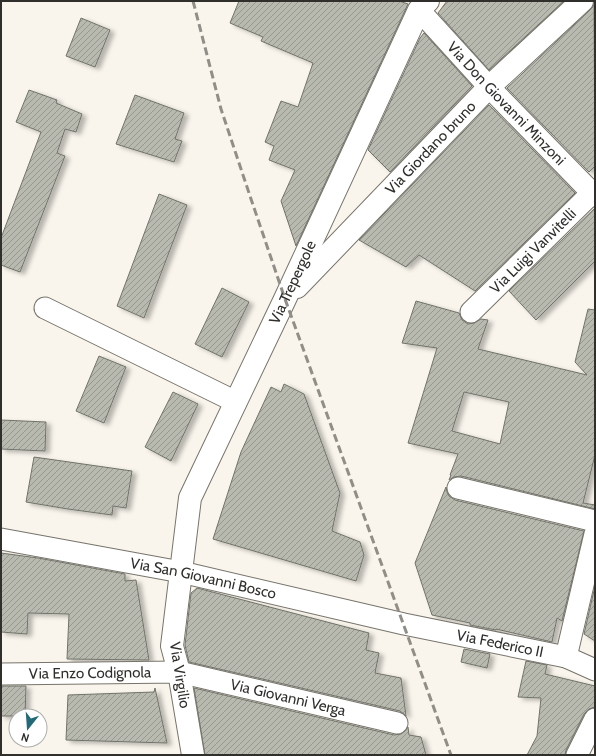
<svg xmlns="http://www.w3.org/2000/svg" width="596" height="756" viewBox="0 0 596 756" font-family="Cabin,sans-serif">
	<style>
		.building { fill: url(#building-hatch); stroke: #71736a; fill-rule: evenodd; filter: url(#shadow) }
		.lines { fill: none; stroke-linecap: round; stroke-linejoin: round }
		.street-casing { stroke: #77746b; stroke-width: 23 }
		.secondary-casing { stroke: #77746b; stroke-width: 24 }
		.street { stroke: #fff; stroke-width: 21 }
		.secondary { stroke: #fff; stroke-width: 22 }
		.rail { stroke: #918e88; stroke-width: 3; stroke-dasharray: 8 4; stroke-linecap: butt }
		.labels { text-anchor: middle; dominant-baseline: central; stroke-width: 3; stroke-linejoin: round; paint-order: stroke }
		.street-label { font-size: 15px; fill: #312f2b; stroke: #fff }
	</style>
	<defs>
		<pattern id="building-hatch" width="6" height="6" patternUnits="userSpaceOnUse"><rect width="6" height="6" fill="#b8bab0"/><path d="M-1 1l2-2M0 6l6-6M5 7l2-2" fill="none" stroke="#96988f"/></pattern>
		<filter id="shadow"><feDropShadow dx="4.5" dy="2.5" stdDeviation="2" flood-color="#0004"/></filter>
	</defs>
	<rect width="100%" height="100%" fill="#f9f5ec"/>
	<g class="building">
		<polygon points="239,1 399,1 408,4 296,246 281,201 295,170 269,160 274,146 265,142 281,101 298,107 313,63 261,41 263,37 230,23"/>
		<polygon points="447,1 564,1 489,70 438,13"/>
		<polygon points="594,1 595,166 589,172 507,88 590,10 594,5"/>
		<polygon points="81,18 110,30 95,67 66,56"/>
		<polygon points="424,33 472,86 390,172 368,150 420,38"/>
		<polygon points="29,90 57,100 56,103 82,114 76,132 65,129 57,153 65,156 20,272 1,265 1,238 41,132 16,122"/>
		<polygon points="135,95 184,113 175,139 182,141 174,162 116,144"/>
		<polygon points="489,105 575,193 475,291 419,255 406,267 359,240"/>
		<polygon points="159,194 187,205 144,318 117,306"/>
		<polygon points="595,208 595,261 536,320 509,291"/>
		<polygon points="222,288 249,302 222,357 195,344"/>
		<path d="M416 301 459 313 462 320 468 324 474 323 481 319 488 320 478 349 587 375 575 362 588 309 595 310V455L583 503 595 505V509L461 476 454 477 449 480 451 475H450L458 454 408 443 437 348 402 343ZM464 392 509 402 500 444 452 431Z"/>
		<polygon points="99,356 126,367 104,423 76,411"/>
		<polygon points="284,384 304,394 340,493 332,531 360,542 364,555 356,581 213,539 241,452 271,387 281,392"/>
		<polygon points="173,392 198,404 171,461 145,447"/>
		<polygon points="1,420 46,422 45,451 1,449"/>
		<polygon points="34,457 132,471 126,508 113,506 112,515 68,509 26,502"/>
		<polygon points="446,487 447,492 449,496 455,500 584,531 562,621 557,618 552,642 496,629 496,630 470,625 470,623 432,615 415,563"/>
		<polygon points="1,553 38,558 125,574 125,581 136,580 149,660 67,659 69,614 28,613 27,634 1,632"/>
		<polygon points="595,586 595,641 584,634"/>
		<polygon points="197,588 369,633 366,650 379,653 375,673 401,678 406,716 400,711 189,662 185,645 191,593"/>
		<polygon points="464,649 490,654 487,668 461,662"/>
		<polygon points="526,661 547,665 545,674 595,686 595,707 589,709 584,714 566,750 565,755 527,755 537,736 541,698 518,697"/>
		<polygon points="1,686 26,686 25,716 1,716"/>
		<polygon points="155,688 167,743 66,740 68,695 154,692"/>
		<polygon points="194,688 394,735 401,734 405,731 408,727 409,735 421,737 426,755 205,755"/>
	</g>
	<g class="lines">
		<g class="street-casing">
			<g id="street">
				<path id="s1" d="M419 10 489 87 595 196"/>
				<polyline points="45,308 236,402"/>
				<path id="s2" d="M471 312 595 190"/>
				<polyline points="458,488 595,521"/>
				<path id="s3" d="M1 539 181 572 404 624 566 657 595 670"/>
				<polyline points="566,657 595,534"/>
				<path id="s4" d="M1 674 179 672 397 723"/>
				<polyline points="577,755 595,719"/>
			</g>
		</g>
		<g class="secondary-casing">
			<g id="secondary">
				<path id="s5" d="M297 287 489 87 582 1"/>
				<path id="s6" d="M193 755 179 672 172 646 190 498 285 299 419 10 428 1"/>
			</g>
		</g>
		<use href="#street" class="street"/>
		<use href="#secondary" class="secondary"/>
		<polyline class="rail" points="193,1 221,109 250,196 285,299 451,755"/>
	</g>
	<g class="labels">
		<g class="street-label">
			<text stroke="none"><textPath href="#s1" startOffset="128">Via Don Giovanni Minzoni</textPath></text>
			<text stroke="none"><textPath href="#s5" startOffset="193">Via Giordano bruno</textPath></text>
			<text stroke="none"><textPath href="#s2" startOffset="87">Via Luigi Vanvitelli</textPath></text>
			<text stroke="none"><textPath href="#s6" startOffset="499">Via Trepergole</textPath></text>
			<text stroke="none"><textPath href="#s3" startOffset="206">Via San Giovanni Bosco</textPath></text>
			<text stroke="none"><textPath href="#s3" startOffset="510">Via Federico II</textPath></text>
			<text stroke="none"><textPath href="#s4" startOffset="89">Via Enzo Codignola</textPath></text>
			<text transform="translate(180 675) rotate(81)">Via Virgilio</text>
			<text stroke="none"><textPath href="#s4" startOffset="290">Via Giovanni Verga</textPath></text>
		</g>
	</g>
	<rect width="596" height="756" fill="none" stroke="#312f2b" stroke-width="4"/>
	<g transform="translate(28 728) rotate(197)"><circle r="19" fill="#ffffff" stroke="#adacaa"/>
	<path d="M0-3L7 15L0 10L-7 15Z" fill="#226a76"/>
	<text y="-6" font-size="11" font-weight="bold" text-anchor="middle" fill="#312f2b">N</text>
	</g>
</svg>
